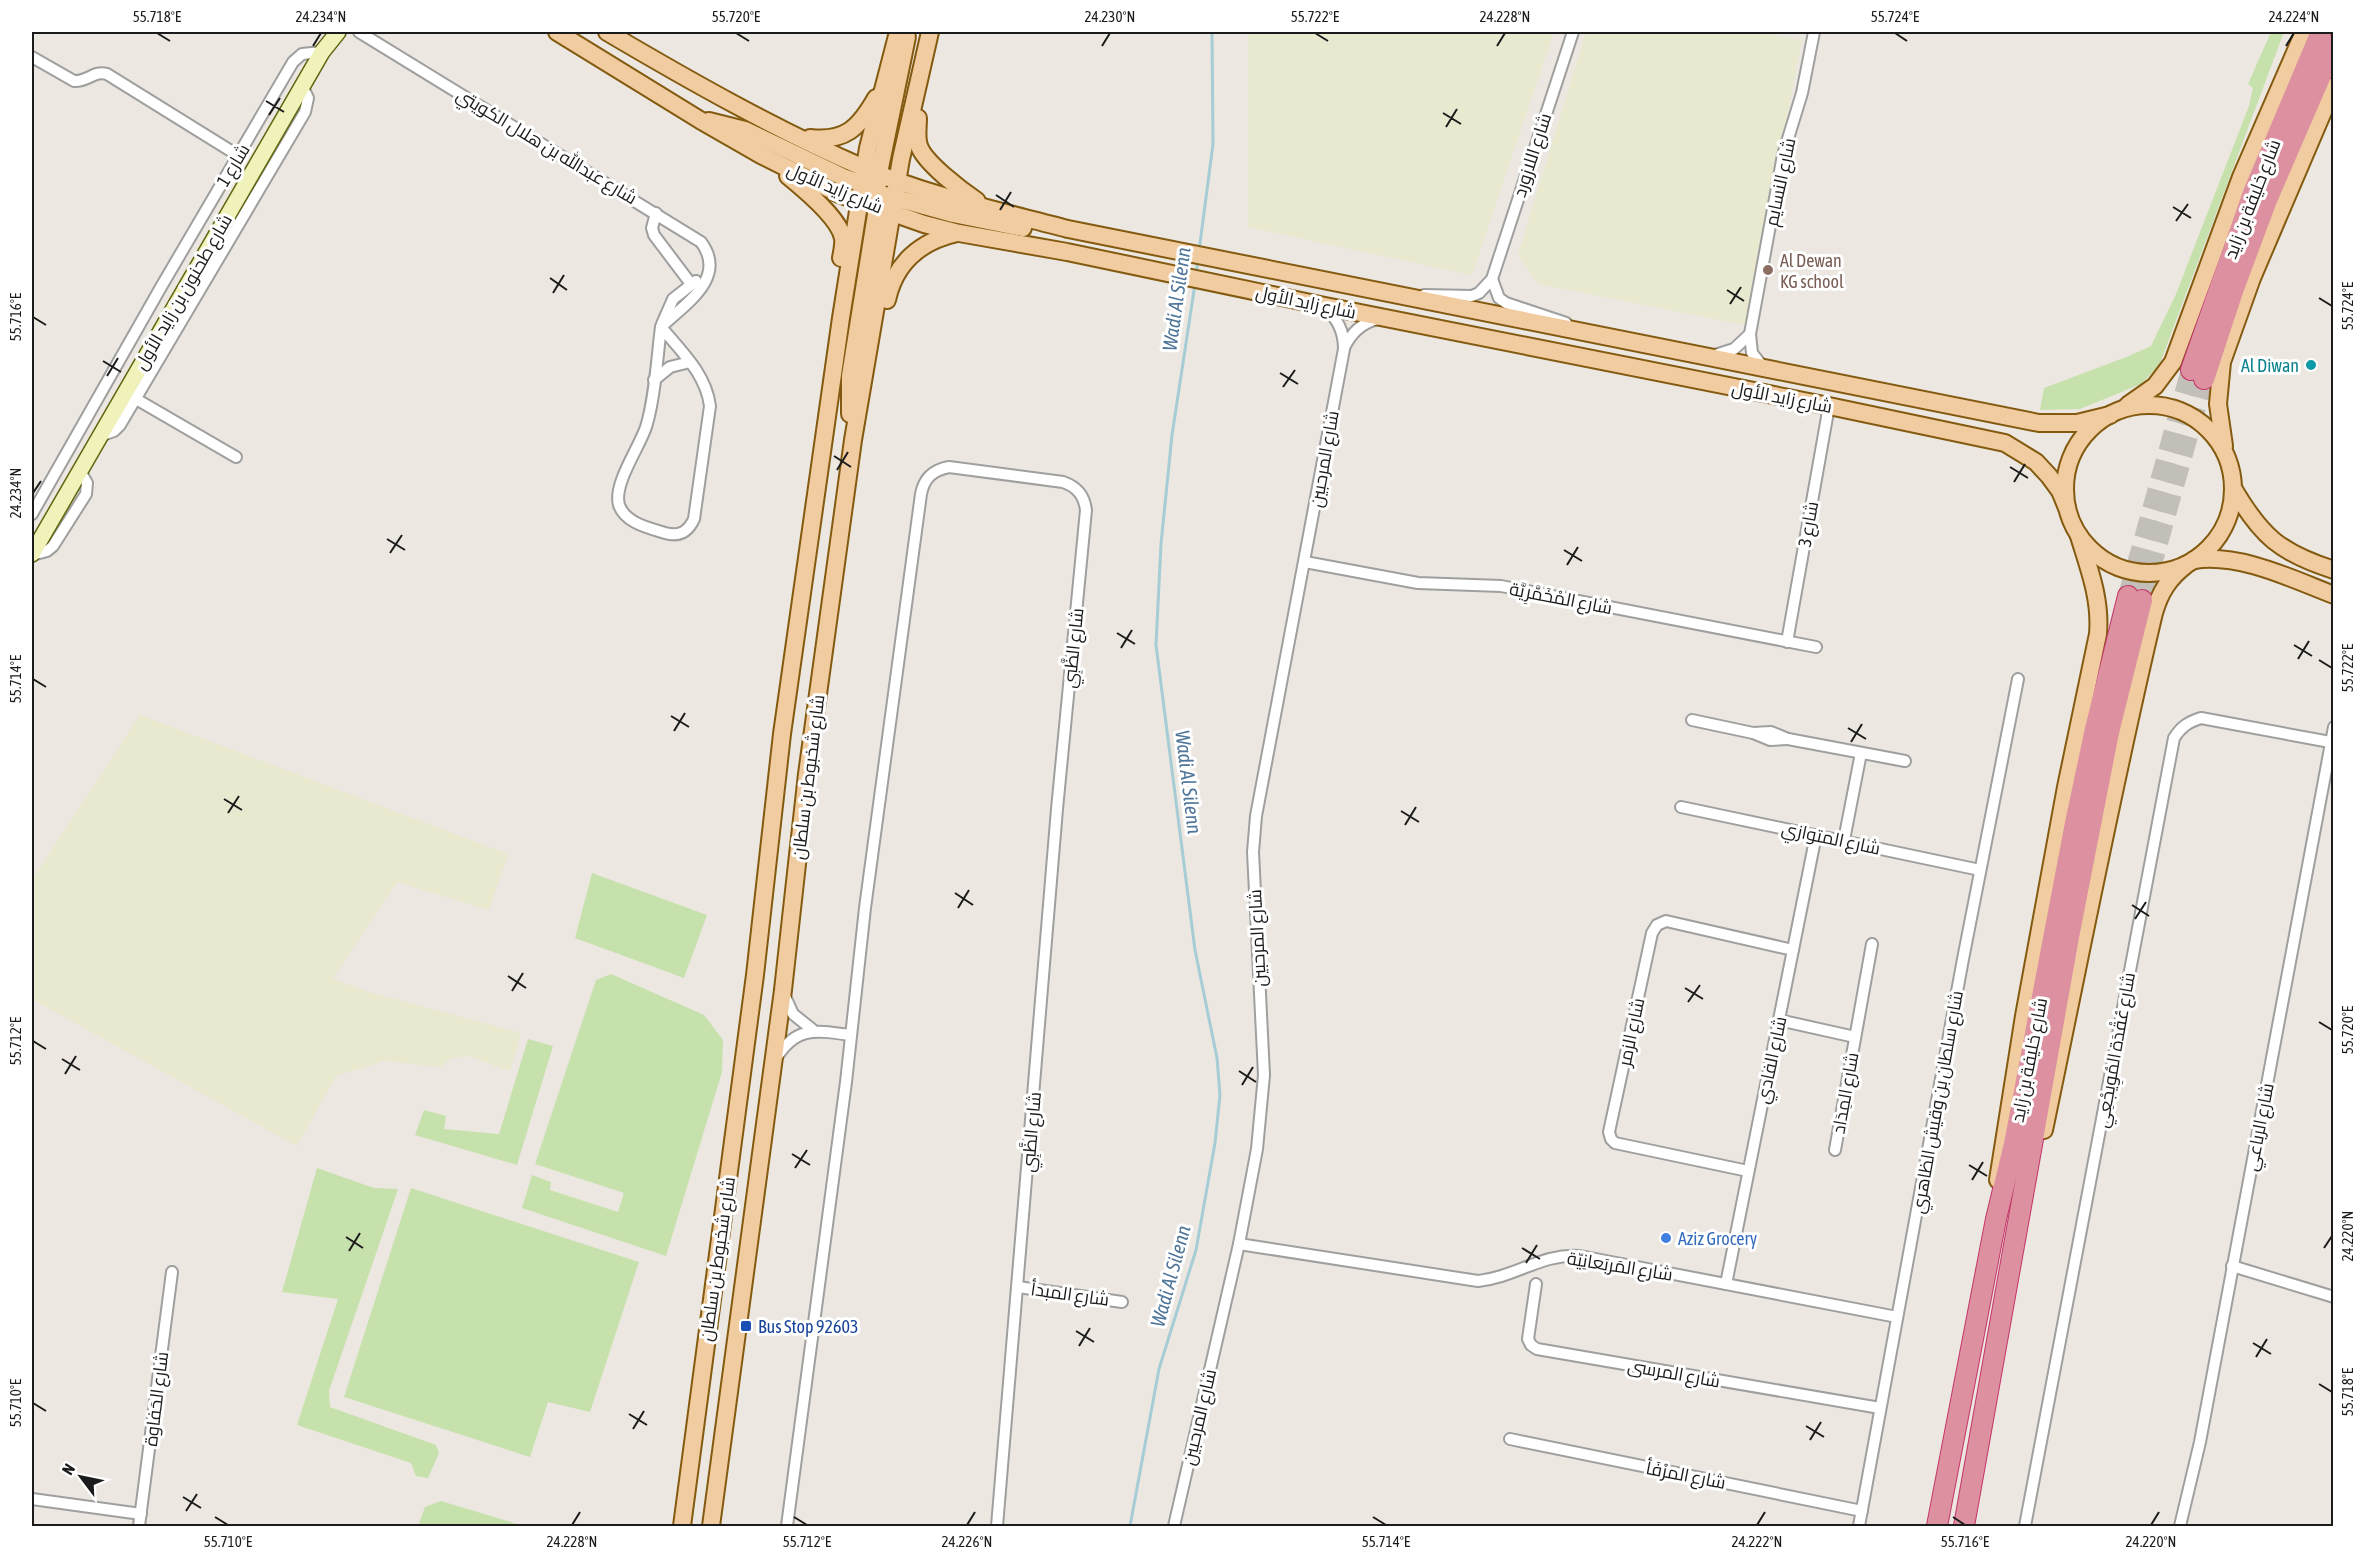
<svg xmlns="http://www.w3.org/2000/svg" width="2365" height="1558" viewBox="0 0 2365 1558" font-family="'Asap Condensed',Cairo,sans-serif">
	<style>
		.farmland { fill: #e8e9ce }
		.grass { fill: #c7e1ac }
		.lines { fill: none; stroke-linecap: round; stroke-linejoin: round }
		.stream { stroke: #a6ccd5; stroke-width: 3 }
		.highway-tunnel { stroke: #c2bfb9; stroke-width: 20; stroke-dasharray: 20 10; stroke-linecap: butt }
		.street-casing { stroke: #9f9f9f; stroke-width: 14 }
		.secondary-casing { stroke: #5e650f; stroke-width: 18 }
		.primary-casing { stroke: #835a0f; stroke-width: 20 }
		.highway-casing { stroke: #c33569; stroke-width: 22 }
		.street { stroke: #fff; stroke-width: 10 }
		.secondary { stroke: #f0f2b9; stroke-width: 15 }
		.primary { stroke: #f1cca1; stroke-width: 16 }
		.highway { stroke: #dc90a0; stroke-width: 20 }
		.ticks { fill: none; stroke: #1b1b1b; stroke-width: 2 }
		.education-dot { fill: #8d6e63; stroke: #fff; stroke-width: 2 }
		.culture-dot { fill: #0f9aa8; stroke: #fff; stroke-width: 2 }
		.shop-dot { fill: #3f7fe0; stroke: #fff; stroke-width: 2 }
		.transit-dot { fill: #1a4fb4; stroke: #fff; stroke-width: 2 }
		.labels { text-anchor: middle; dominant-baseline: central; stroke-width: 6; stroke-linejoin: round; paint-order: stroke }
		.street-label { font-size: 18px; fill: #1b1b1b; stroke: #fff }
		.education-label { font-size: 18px; fill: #785e54; stroke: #fff; text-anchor: start }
		.culture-label { font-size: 18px; fill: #0d838f; stroke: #fff; text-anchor: end }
		.shop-label { font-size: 18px; fill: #366cbe; stroke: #fff; text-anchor: start }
		.transit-label { font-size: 18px; fill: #164399; stroke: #fff; text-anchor: start }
		.water-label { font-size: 20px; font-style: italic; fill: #4f7699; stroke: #fff }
		.neatline { fill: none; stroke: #1b1b1b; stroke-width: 2 }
		.ticks-label { font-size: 15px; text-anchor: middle; fill: #1b1b1b }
	</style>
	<rect width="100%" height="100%" fill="#ece8e1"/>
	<g class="farmland">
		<polygon points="1248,32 1554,32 1472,275 1248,227"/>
		<polygon points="1586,32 1757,32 1802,40 1745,325 1538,284 1518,255"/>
		<polygon points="140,715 508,854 489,910 397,882 333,979 369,992 521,1033 510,1071 468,1056 451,1058 441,1067 384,1061 336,1076 297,1146 32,999 32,880"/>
	</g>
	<g class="grass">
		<polygon points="2271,32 2284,32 2159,366 2141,384 2080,409 2040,410 2044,388 2129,356 2151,346 2176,294 2249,106 2253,88 2248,84"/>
		<polygon points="592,873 707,915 684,978 575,938"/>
		<polygon points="611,974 704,1015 723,1040 722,1072 666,1256 522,1208 532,1175 551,1182 550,1190 618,1212 624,1193 535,1164 596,980"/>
		<polygon points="528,1039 553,1046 517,1165 415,1135 424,1110 446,1116 444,1129 499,1134"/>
		<polygon points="317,1168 374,1188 398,1189 329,1391 330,1407 436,1445 439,1453 428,1478 416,1476 411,1463 297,1425 338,1299 282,1292"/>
		<polygon points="411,1188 639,1262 590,1412 548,1402 530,1457 344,1397"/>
		<polygon points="441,1501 524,1526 418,1526 425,1507"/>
	</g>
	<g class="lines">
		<g class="stream">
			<polyline points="1199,251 1213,144 1212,32"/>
			<polyline points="1196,275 1198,260"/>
			<polyline points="1130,1526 1159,1369 1196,1250 1215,1143 1220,1095 1217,1058 1195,950 1156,645 1161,544 1172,435 1195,284"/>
		</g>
		<g class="highway-tunnel">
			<polyline points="2128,596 2191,370"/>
			<polyline points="2142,600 2204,379"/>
		</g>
		<g class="street-casing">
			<g id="street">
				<path d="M359 32 701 242C728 278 685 304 661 327"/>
				<path d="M32 57 74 81C88 82 94 70 107 74L239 156"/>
				<polyline points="656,213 652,228 654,235 691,284"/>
				<polyline points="1492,279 1499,298 1506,303 1566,323"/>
				<polyline points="1424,295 1472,296 1479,293 1492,279 1573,32"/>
				<polyline points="662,324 673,299 696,281"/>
				<path d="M661 327C681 351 706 374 710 406L694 519C688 532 679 537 665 533 649 528 625 523 619 505 613 484 639 448 646 427 655 398 657 358 661 327Z"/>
				<path d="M1344 348C1351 333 1361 323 1378 319"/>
				<polyline points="1715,355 1734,349 1750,334"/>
				<polyline points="1764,368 1752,353 1750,334 1783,155 1802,93 1814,32"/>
				<polyline points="654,380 670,367 690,362"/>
				<polyline points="136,399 236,457"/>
				<polyline points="100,436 114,431 120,425 305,112 308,98 302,86"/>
				<polyline points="32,514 161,287 293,62 302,54 322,52"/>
				<polyline points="32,555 47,551 53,546 86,494 87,483 80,471"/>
				<polyline points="1305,562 1418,583 1501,586 1816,647"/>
				<polyline points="1787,642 1829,406"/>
				<polyline points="1692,720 1753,733 1770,740 1788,739"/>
				<polyline points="1753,733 1771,732 1788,739 1905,761"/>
				<polyline points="1681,807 1980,870"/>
				<polyline points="1844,840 1861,753"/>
				<polyline points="784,994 793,1014 813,1030"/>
				<polyline points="1779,1020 1855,1037"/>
				<path d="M775 1060C795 1026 815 1030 850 1035"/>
				<polyline points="1835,1150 1872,944"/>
				<polyline points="1748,1171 1615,1143 1611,1139 1609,1132 1652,933 1657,925 1666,921 1793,950"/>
				<path d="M1239 1244 1478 1281C1516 1277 1542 1253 1580 1256L1897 1317"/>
				<polyline points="2232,1266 2334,1297"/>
				<polyline points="1536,1284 1528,1339 1531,1345 1537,1349 1880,1408"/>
				<polyline points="1726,1284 1816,835"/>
				<polyline points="1018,1287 1122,1302"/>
				<polyline points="1510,1439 1862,1511"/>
				<polyline points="32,1499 141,1514"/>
				<polyline points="139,1526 172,1272"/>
				<path d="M787 1526 846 1082 865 908 921 494C924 478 933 470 949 467L1063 482C1077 487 1084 495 1086 510L1057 809 997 1526"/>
				<path d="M1174 1526 1239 1244 1257 1149 1264 1075 1255 892 1253 852 1256 816 1344 349C1344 331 1337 317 1323 307"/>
				<polyline points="1859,1526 1963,959 2018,679"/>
				<path d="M2025 1526 2174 738C2181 727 2188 722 2201 718L2330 742"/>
				<polyline points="2180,1526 2200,1442 2334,727"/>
			</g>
		</g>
		<g class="secondary-casing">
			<polyline id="secondary" points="32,554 322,52 338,32"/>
		</g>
		<g class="primary-casing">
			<g id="primary">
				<polyline points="557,32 700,120 761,155 839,194 924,224 959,233 1067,252 1320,305 1829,406 2005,443 2036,462 2049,476 2060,491 2067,508"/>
				<path d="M607 32C690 81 775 129 864 168 929 196 1000 211 1068 229L2039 423H2077L2110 415"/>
				<path d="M918 118C918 127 916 137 919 146 925 163 962 191 977 201"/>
				<polyline points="709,121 745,130 843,177 871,187"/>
				<path d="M810 138C845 142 859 128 876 98"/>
				<path d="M788 176C804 189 839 218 843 238 844 244 842 252 841 258"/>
				<polyline points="879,182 879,173 907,37"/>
				<polyline points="885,195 953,214 1023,228"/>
				<path d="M887 300C895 263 921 241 957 233"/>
				<circle cx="2149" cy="489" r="84"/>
				<polyline points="2128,405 2155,386 2173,362 2241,177 2304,32"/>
				<polyline points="850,414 850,376 877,208 875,187 865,168"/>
				<polyline points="2224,446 2218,404 2222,362 2252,278 2334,86"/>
				<path d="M2233 488C2261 536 2280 553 2334 570"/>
				<path d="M2194 560C2240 553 2292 579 2334 595"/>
				<path d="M2044 1130C2080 958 2113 785 2154 613 2160 592 2169 578 2186 565"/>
				<path d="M1998 1180 2024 1016 2066 787 2098 634C2101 599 2089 569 2079 536"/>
				<polyline points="682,1526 755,975 782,734 841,318 868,148 898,32"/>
				<polyline points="711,1526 783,990 807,774 853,440 901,159 930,32"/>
			</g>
		</g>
		<g class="highway-casing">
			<g id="highway">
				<polyline points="2191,370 2253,193 2321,32"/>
				<polyline points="2204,379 2233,291 2267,200 2334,45"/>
				<polyline points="1937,1526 1996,1219 2014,1144 2075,823 2095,729 2128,596"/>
				<polyline points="1964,1526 2069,937 2109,732 2142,600"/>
			</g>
		</g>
		<use href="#street" class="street"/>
		<use href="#secondary" class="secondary"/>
		<use href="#primary" class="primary"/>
		<use href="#highway" class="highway"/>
	</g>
	<path class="ticks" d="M157 33 170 41M736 33 749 41M1315 33 1328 41M1895 33 1907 41M313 46 321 33M1102 46 1110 33M1497 46 1505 33M2286 46 2294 33M266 101 284 112M1443 113 1461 124M269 115 280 98M1446 127 1457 109M996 195 1014 207M2173 207 2191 218M1000 210 1011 192M2176 221 2188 204M550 278 567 290M1727 290 1744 301M553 293 564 275M2319 298 2332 306M1730 304 1741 287M33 317 46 325M103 361 121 372M1280 373 1298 384M107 376 118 358M1283 387 1295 370M834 456 851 467M2010 467 2028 478M837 470 848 452M2014 482 2025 464M33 493 41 481M387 539 405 550M1564 550 1582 561M390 553 402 535M1567 565 1578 547M1117 633 1135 644M2294 645 2312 656M1121 648 1132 630M2298 659 2309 641M2319 660 2332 668M33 679 46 687M671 716 689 727M1848 728 1866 739M674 731 685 713M1851 742 1862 724M224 799 242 810M1401 811 1419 822M228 813 239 796M1405 825 1416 807M955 893 973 905M2132 905 2149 916M958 908 969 890M2135 919 2146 902M508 976 526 988M1685 988 1703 999M512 991 523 973M1688 1002 1700 985M2319 1022 2332 1030M33 1041 46 1049M62 1059 80 1070M1239 1071 1256 1082M65 1074 76 1056M1242 1085 1253 1067M792 1154 810 1165M1969 1165 1987 1176M795 1168 807 1150M1972 1180 1983 1162M346 1237 363 1248M1522 1248 1540 1259M2324 1248 2332 1236M349 1251 360 1233M1526 1263 1537 1245M1076 1331 1094 1342M2253 1343 2271 1354M1079 1346 1090 1328M2256 1357 2267 1339M2319 1384 2332 1392M33 1403 46 1411M629 1414 647 1425M1806 1426 1824 1437M633 1429 644 1411M1810 1440 1821 1422M183 1497 201 1508M186 1511 197 1494M215 1517 228 1525M794 1517 807 1525M1373 1517 1386 1525M1953 1517 1965 1525M572 1525 580 1512M967 1525 975 1512M1757 1525 1765 1512M2151 1525 2159 1512"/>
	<circle class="education-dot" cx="1768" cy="270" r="6"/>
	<circle class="culture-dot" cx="2311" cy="365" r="6"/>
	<circle class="shop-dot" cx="1666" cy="1238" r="6"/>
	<rect class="transit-dot" x="740" y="1320" width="12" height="12" rx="3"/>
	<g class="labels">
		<g class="street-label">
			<text transform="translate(547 146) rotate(31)">شارع عبدالله بن هلال الكويتي</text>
			<text transform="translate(1532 155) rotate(-72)">شارع اللازورد</text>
			<text transform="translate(233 165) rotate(-59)">شارع 1</text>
			<text transform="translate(1780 182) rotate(-78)">شارع النسايم</text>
			<text transform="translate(835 188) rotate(23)">شارع زايد الأول</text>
			<text transform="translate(2252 199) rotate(-69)">شارع خليفة بن زايد</text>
			<text transform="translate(183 292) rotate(-60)">شارع طحنون بن زايد الأول</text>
			<text transform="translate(1306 302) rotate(12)">شارع زايد الأول</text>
			<text transform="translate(1782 397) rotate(11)">شارع زايد الأول</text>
			<text transform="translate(1324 459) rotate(-80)">شارع المرحبين</text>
			<text transform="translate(1808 524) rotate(-80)">شارع 3</text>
			<text transform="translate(1561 598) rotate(11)">شارع المْخَمَّرِيَّة</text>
			<text transform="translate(1073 648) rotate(-84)">شارع الظَّبِي</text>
			<text transform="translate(808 777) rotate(-83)">شارع شخبوط بن سلطان</text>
			<text transform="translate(1831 838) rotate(12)">شارع المتوازي</text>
			<text transform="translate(1257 938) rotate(-93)">شارع المرحبين</text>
			<text transform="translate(1631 1032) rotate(-78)">شارع الزمر</text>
			<text transform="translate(2115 1050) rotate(-80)">شارع عُقْدَة المُوِيجْعِي</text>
			<text transform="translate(1771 1060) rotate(-78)">شارع الفادي</text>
			<text transform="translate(2029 1060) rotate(-79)">شارع خليفة بن زايد</text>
			<text transform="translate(1845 1093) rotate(-80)">شارع المِدَاد</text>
			<text transform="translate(1937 1102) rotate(-80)">شارع سلطان بن وقيش الظاهري</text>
			<text transform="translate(2259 1127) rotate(-79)">شارع الرباعي</text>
			<text transform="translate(1031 1132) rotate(-85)">شارع الظَّبِي</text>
			<text transform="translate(717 1259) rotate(-82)">شارع شخبوط بن سلطان</text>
			<text transform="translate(1620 1266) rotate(9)">شارع المَربَعانِيّة</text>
			<text transform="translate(1070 1294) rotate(8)">شارع المبدأ</text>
			<text transform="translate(1674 1373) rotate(10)">شارع المرسى</text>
			<text transform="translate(156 1399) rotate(-83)">شارع الحَفاوة</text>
			<text transform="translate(1199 1417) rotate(-77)">شارع المرحبين</text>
			<text transform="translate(1686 1475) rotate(11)">شارع المرْفَأ</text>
		</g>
		<g class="education-label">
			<text x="1780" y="260">Al Dewan<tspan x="1780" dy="21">KG school</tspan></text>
		</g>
		<g class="culture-label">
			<text x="2299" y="365">Al Diwan</text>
		</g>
		<g class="shop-label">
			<text x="1678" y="1238">Aziz Grocery</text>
		</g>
		<g class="transit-label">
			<text x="758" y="1326">Bus Stop 92603</text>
		</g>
		<g class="water-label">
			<text transform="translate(1176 299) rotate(-82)">Wadi Al Silenn</text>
			<text transform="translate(1189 782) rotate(83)">Wadi Al Silenn</text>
			<text transform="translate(1170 1276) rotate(-75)">Wadi Al Silenn</text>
		</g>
	</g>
	<rect width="2365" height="1558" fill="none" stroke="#ffffff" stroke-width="66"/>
	<g transform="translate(81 1477) rotate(302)" stroke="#ffffff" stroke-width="4.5" paint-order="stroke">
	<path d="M0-4.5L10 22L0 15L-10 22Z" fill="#1b1b1b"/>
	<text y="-9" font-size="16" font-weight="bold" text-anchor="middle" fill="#1b1b1b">N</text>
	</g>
	<rect x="33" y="33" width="2299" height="1492" class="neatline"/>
	<g class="ticks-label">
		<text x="157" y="22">55.718°E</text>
		<text x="321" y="22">24.234°N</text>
		<text x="736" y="22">55.720°E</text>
		<text x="1110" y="22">24.230°N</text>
		<text x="1315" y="22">55.722°E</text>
		<text x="1505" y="22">24.228°N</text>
		<text x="1895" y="22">55.724°E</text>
		<text x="2294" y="22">24.224°N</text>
		<text transform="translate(2348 306) rotate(-90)" y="5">55.724°E</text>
		<text transform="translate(16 317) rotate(-90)" y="5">55.716°E</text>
		<text transform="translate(16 493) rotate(-90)" y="5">24.234°N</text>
		<text transform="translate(2348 668) rotate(-90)" y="5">55.722°E</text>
		<text transform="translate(16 679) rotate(-90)" y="5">55.714°E</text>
		<text transform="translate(2348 1030) rotate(-90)" y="5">55.720°E</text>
		<text transform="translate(16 1041) rotate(-90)" y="5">55.712°E</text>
		<text transform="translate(2348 1236) rotate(-90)" y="5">24.220°N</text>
		<text transform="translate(2348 1392) rotate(-90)" y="5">55.718°E</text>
		<text transform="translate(16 1403) rotate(-90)" y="5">55.710°E</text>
		<text x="228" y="1547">55.710°E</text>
		<text x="572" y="1547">24.228°N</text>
		<text x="807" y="1547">55.712°E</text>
		<text x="967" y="1547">24.226°N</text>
		<text x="1386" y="1547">55.714°E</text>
		<text x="1757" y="1547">24.222°N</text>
		<text x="1965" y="1547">55.716°E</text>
		<text x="2151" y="1547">24.220°N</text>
	</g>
</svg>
